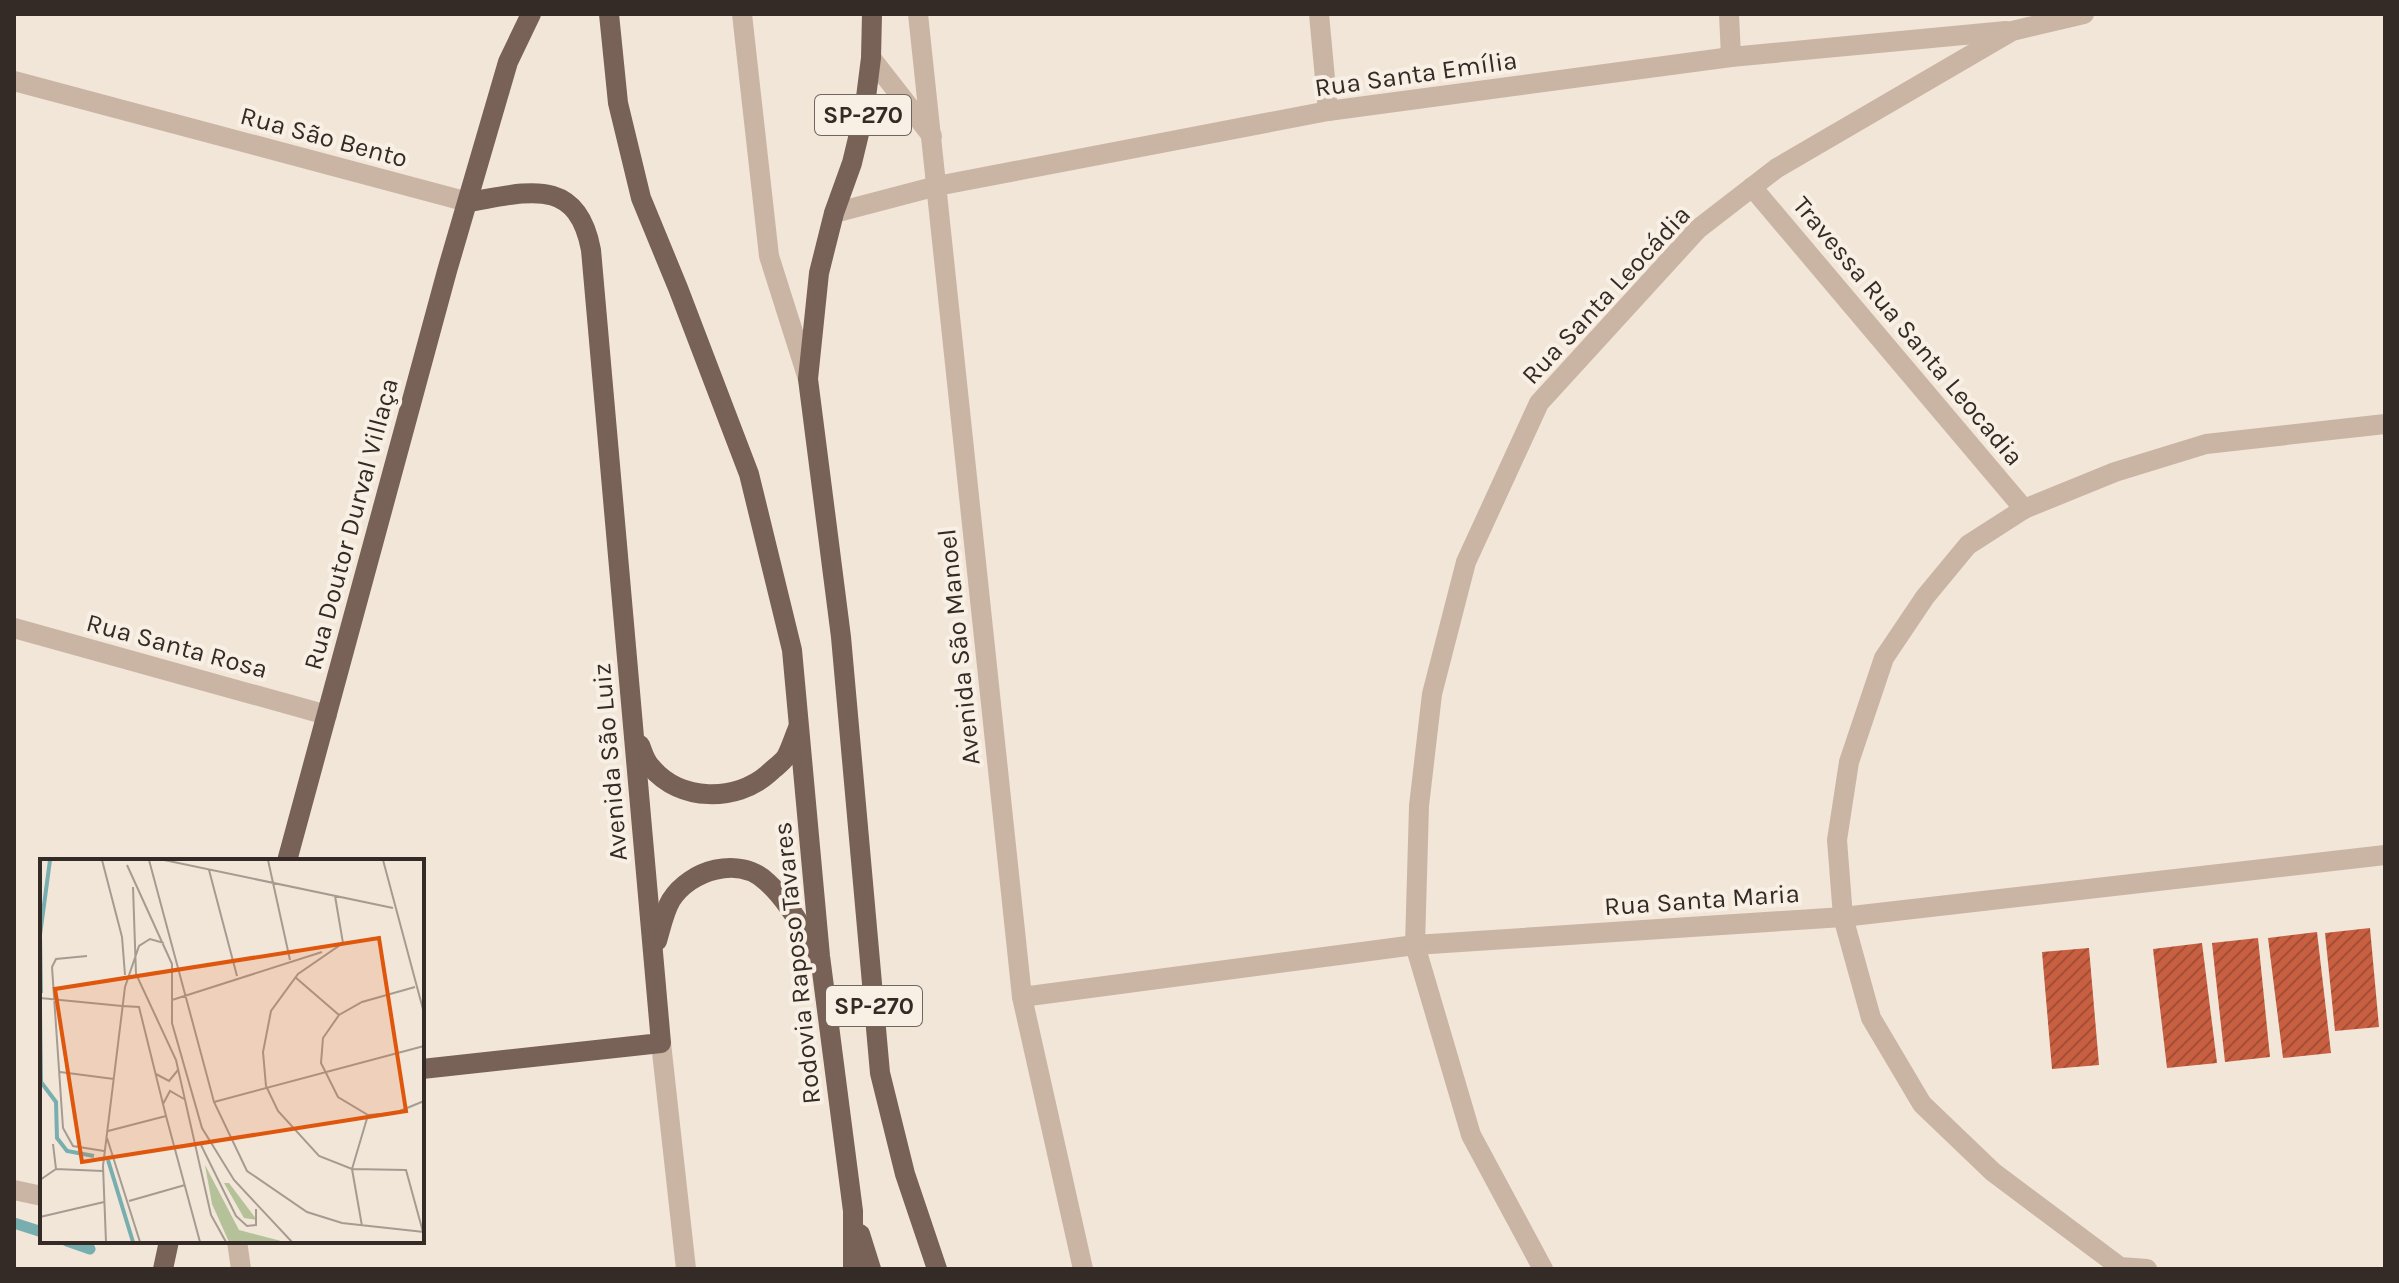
<svg xmlns="http://www.w3.org/2000/svg" width="2399" height="1283" viewBox="0 0 2399 1283" font-family="Karla,sans-serif">
	<style>
		.lines { fill: none; stroke-linecap: round; stroke-linejoin: round }
		.stream { stroke: #78aeaf; stroke-width: 11 }
		.building { fill: url(#building-hatch) }
		.minor { stroke: #cab5a5; stroke-width: 20 }
		.major { stroke: #786157; stroke-width: 20 }
		.labels { text-anchor: middle; dominant-baseline: central; stroke-width: 8; stroke-linejoin: round; paint-order: stroke }
		.shield { fill: #f9f0e5; stroke: #70665f; stroke-width: 2 }
		.shield-label { font-size: 24px; font-weight: bold; fill: #352b26 }
		.street-label { font-size: 26px; fill: #352b26; stroke: #f9f0e5 }
		.inset-river { fill: none; stroke: #78aeaf; stroke-width: 4 }
		.inset-road { fill: none; stroke: #a69b91; stroke-width: 2 }
		.view { fill: #df570d; fill-opacity: 0.15; stroke: #df570d; stroke-width: 4 }
		.inset-edge { fill: none; stroke: #352b26; stroke-width: 4 }
	</style>
	<defs>
		<pattern id="building-hatch" width="6" height="6" patternUnits="userSpaceOnUse" patternTransform="scale(2)"><rect width="6" height="6" fill="#c85f41"/><path d="M-1 1l2-2M0 6l6-6M5 7l2-2" fill="none" stroke="#a34f36"/></pattern>
	</defs>
	<rect width="100%" height="100%" fill="#f2e6d9"/>
	<g class="lines">
		<g class="stream">
			<polyline points="14,1223 42,1232"/>
			<polyline points="67,1241 90,1249"/>
		</g>
	</g>
	<g class="building">
		<polygon points="2370,928 2379,1027 2335,1031 2325,933"/>
		<polygon points="2317,932 2331,1053 2283,1058 2268,938"/>
		<polygon points="2258,938 2270,1057 2225,1062 2212,943"/>
		<polygon points="2202,943 2217,1063 2167,1068 2153,949"/>
		<polygon points="2089,948 2099,1065 2052,1069 2042,952"/>
	</g>
	<g class="lines">
		<g class="minor">
			<polyline points="742,14 769,256 808,379"/>
			<polyline points="918,14 1022,997 1083,1269"/>
			<polyline points="1319,14 1328,111"/>
			<polyline points="1729,14 1731,57"/>
			<polyline points="871,58 932,136"/>
			<polyline points="14,81 468,202"/>
			<polyline points="1752,187 2024,509"/>
			<polyline points="834,213 937,186 1328,111 1731,57 2006,31"/>
			<polyline points="14,628 327,715"/>
			<polyline points="1022,997 1415,945 1843,917 2385,855"/>
			<polyline points="661,1043 686,1269"/>
			<polyline points="14,1190 42,1196"/>
			<polyline points="237,1241 241,1269"/>
			<polyline points="1543,1269 1471,1135 1415,945 1419,806 1432,694 1466,562 1539,403 1698,229 1777,168 2012,31 2084,14"/>
			<polyline points="2147,1269 2120,1267 1993,1172 1922,1104 1871,1018 1843,917 1837,840 1849,762 1884,658 1925,597 1968,545 2024,509 2115,472 2206,444 2385,424"/>
		</g>
		<g class="major">
			<polyline points="609,14 618,103 641,198 678,288 749,474 792,650 820,956 853,1211 853,1269"/>
			<polyline points="872,14 871,58 864,113 852,163 834,213 819,273 808,379 841,637 880,1073 905,1174 937,1269"/>
			<path d="M640 745C643 753 645 761 651 767 680 802 736 802 768 774 774 768 782 763 786 757 791 748 794 737 798 728"/>
			<polyline points="287,861 447,271 508,62 531,14"/>
			<path d="M657 941C661 928 664 912 671 900 690 870 739 855 767 882 788 901 802 928 817 952"/>
			<path d="M422 1069 661 1043 591 250C577 174 525 193 468 202"/>
			<polyline points="860,1234 871,1269"/>
			<polyline points="163,1269 169,1241"/>
		</g>
	</g>
	<g class="labels">
		<g class="shield">
			<rect x="815" y="95" width="96" height="40" rx="6"/>
			<rect x="826" y="986" width="96" height="40" rx="6"/>
		</g>
		<g class="shield-label">
			<text x="863" y="115">SP-270</text>
			<text x="874" y="1006">SP-270</text>
		</g>
		<g class="street-label">
			<text transform="translate(1416 74) rotate(-8)">Rua Santa Emília</text>
			<text transform="translate(324 137) rotate(15)">Rua São Bento</text>
			<text transform="translate(1606 295) rotate(-47)">Rua Santa Leocádia</text>
			<text transform="translate(1908 331) rotate(50)">Travessa Rua Santa Leocadia</text>
			<text transform="translate(351 524) rotate(-75)">Rua Doutor Durval Villaça</text>
			<text transform="translate(177 646) rotate(15)">Rua Santa Rosa</text>
			<text transform="translate(959 647) rotate(-96)">Avenida São Manoel</text>
			<text transform="translate(610 762) rotate(-95)">Avenida São Luiz</text>
			<text transform="translate(1702 900) rotate(-4)">Rua Santa Maria</text>
			<text transform="translate(797 963) rotate(-96)">Rodovia Raposo Tavares</text>
		</g>
	</g>
	<g transform="translate(40 859)">
		<rect width="384" height="384" fill="#f2e6d9"/>
		<path d="M165 306 199 371 245 383H189L172 345ZM184 324H189L217 361 204 359Z" fill="#b4c199"/>
		<path class="inset-river" d="M1 134 0 76 10 1M0 147 1 223 16 243 17 279 27 292 54 297M68 301 93 383"/>
		<path class="inset-road" d="M62 1 82 78 85 116M109 1 174 243 207 312 267 353 302 364 384 373M124 1 353 49M228 1 250 101M343 1 384 154M87 6 132 105V164L162 269 194 321 252 383M169 11 197 117M93 28 96 115 136 201 171 356 186 383M295 37 303 84 258 115 231 152 223 193 226 227 238 252 279 297 312 310 366 311 383 373M47 97 16 100 12 108 23 269 33 287 64 292M255 118 299 156M375 128 322 143 299 156 283 179 281 204 298 238 328 256 355 254 384 242M0 139 82 147M132 141 282 93M20 213 74 220M116 215 129 222 138 211M174 243 384 187M123 245 130 232 144 240M126 257 160 383M68 272 126 257 99 148 82 147M67 279 100 383M13 285 16 310M161 286 196 357 207 367 216 366V350M0 321 16 310 63 312M89 342 145 326M0 358 64 343M322 367 312 310 328 256M66 383 63 307 85 128 99 87 110 80 124 84"/>
		<path class="view" d="M339 79 366 252 42 303 15 130Z"/>
		<rect width="384" height="384" class="inset-edge"/>
	</g>
	<rect width="2399" height="1283" fill="none" stroke="#352b26" stroke-width="32"/>
</svg>
